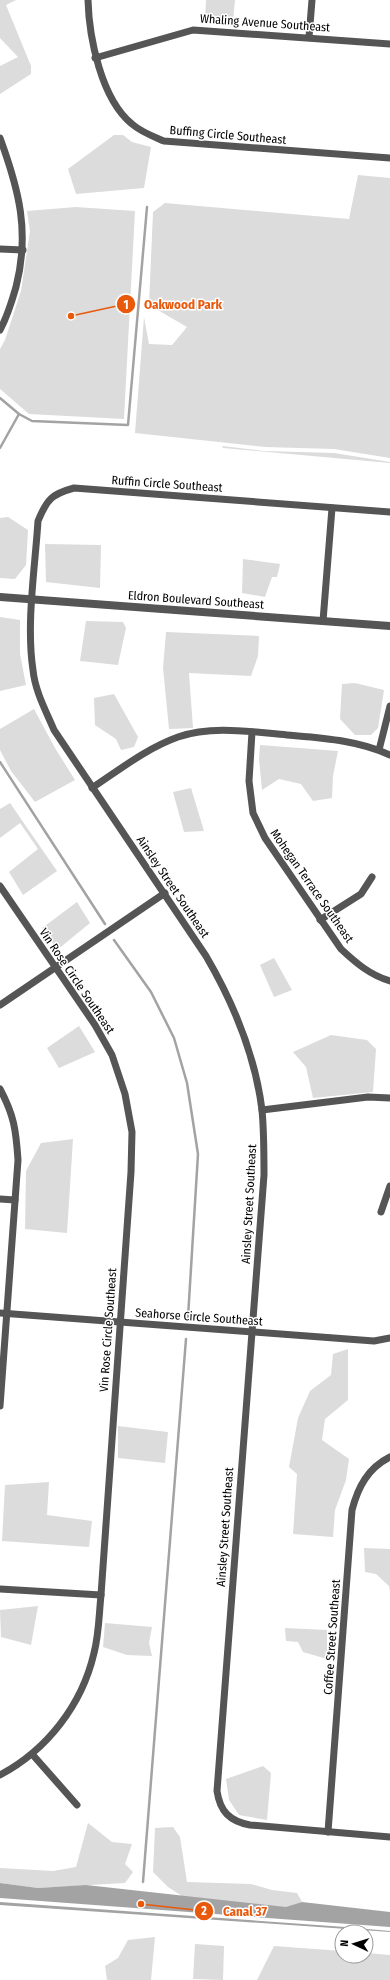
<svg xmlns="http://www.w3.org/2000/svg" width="390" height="1980" viewBox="0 0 390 1980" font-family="'Fira Sans Condensed',sans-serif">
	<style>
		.green { fill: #dcdcdc }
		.water { fill: #a3a3a3 }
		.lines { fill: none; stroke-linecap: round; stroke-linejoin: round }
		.stream { stroke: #a3a3a3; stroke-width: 2.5 }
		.minor { stroke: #555; stroke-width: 7 }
		.tertiary { stroke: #555; stroke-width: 8 }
		.labels { text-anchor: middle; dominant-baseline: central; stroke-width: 3; stroke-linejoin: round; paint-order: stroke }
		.street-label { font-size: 12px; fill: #000; stroke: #fff }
		.leader { fill: none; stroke: #e8590c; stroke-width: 1.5 }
		.callout-dot { fill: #e8590c; stroke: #fff; stroke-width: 1.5 }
		.mark-label { font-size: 12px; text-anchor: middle; font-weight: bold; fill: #fff }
		.callout-label { font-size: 13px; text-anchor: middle; font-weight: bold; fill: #e8590c; stroke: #fff; stroke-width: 3; stroke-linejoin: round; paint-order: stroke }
	</style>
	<rect width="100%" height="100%" fill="#fff"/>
	<g class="green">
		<polygon points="0,0 16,0 6,5 31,66 31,74 0,94 0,66 18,57 0,38"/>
		<polygon points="206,0 235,0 233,21 205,20"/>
		<polygon points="114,135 123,135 132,142 151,147 144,188 76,194 68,169"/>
		<polygon points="358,175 390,178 390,458 334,449 265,447 135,433 144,317 149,344 172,345 187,327 149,305 153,212 165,203 349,219"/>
		<polygon points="76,207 135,211 124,419 29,414 0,389 0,349 5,340 21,291 30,231 27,211"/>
		<polygon points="222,446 264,451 334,453 390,462 390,463 223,448"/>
		<polygon points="8,517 28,530 26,565 15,579 0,578 0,518"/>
		<polygon points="45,544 101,545 100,588 46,582"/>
		<polygon points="243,559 280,564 277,577 272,577 265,597 242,593"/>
		<polygon points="0,617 20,620 20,654 26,685 0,691"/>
		<polygon points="86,621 123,622 126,628 118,665 80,661"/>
		<polygon points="166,632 259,636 258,656 251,676 189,673 193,728 169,729 163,668"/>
		<polygon points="355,683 384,690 378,728 371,735 355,735 340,719 342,684"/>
		<polygon points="114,694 138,737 134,747 121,750 116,739 95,725 94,698"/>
		<polygon points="34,709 55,748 75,780 35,802 11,771 0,750 0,729"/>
		<polygon points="260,745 338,751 333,776 332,798 313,801 301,784 279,779 262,790 259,759"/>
		<polygon points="191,788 204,831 184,832 173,792"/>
		<polygon points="10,803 57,871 23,895 9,872 38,849 20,823 0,838 0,809"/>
		<polygon points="77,902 90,923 57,950 42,928"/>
		<polygon points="274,958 292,990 274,997 260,965"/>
		<polygon points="79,1026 95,1052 59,1068 47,1048"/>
		<polygon points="331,1035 367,1040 376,1049 373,1092 313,1098 306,1067 293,1052"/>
		<polygon points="73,1139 67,1233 25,1229 26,1171 41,1143"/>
		<polygon points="348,1349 348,1400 325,1419 322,1440 349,1459 346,1480 335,1510 333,1537 293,1534 297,1474 289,1467 298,1418 310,1391 331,1375 333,1354"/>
		<polygon points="118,1426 168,1432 165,1463 118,1458"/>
		<polygon points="49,1482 47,1515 92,1521 89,1547 2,1541 5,1485"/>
		<polygon points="364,1548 390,1549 390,1592 389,1586 376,1574 365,1572"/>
		<polygon points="38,1606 31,1645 1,1637 0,1610"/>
		<polygon points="105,1623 152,1627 149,1643 152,1656 127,1655 103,1647"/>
		<polygon points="285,1628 327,1630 327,1659 303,1652 298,1642 286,1641"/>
		<polygon points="263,1766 271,1773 267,1820 239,1815 229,1800 226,1779"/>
		<polygon points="88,1823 112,1842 132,1844 125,1864 133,1872 125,1883 38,1888 0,1883 0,1868 53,1871 76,1867"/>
		<polygon points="173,1827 180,1837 187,1882 251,1884 272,1890 297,1893 302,1902 286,1908 182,1896 168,1887 153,1872 155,1828"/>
		<polygon points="155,1937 151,1980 107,1980 105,1966 118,1958 128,1940"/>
		<polygon points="195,1944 224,1946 223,1980 193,1979"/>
		<polygon points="274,1946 342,1951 342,1956 366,1956 366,1953 390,1955 390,1980 257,1980"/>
	</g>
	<g class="water">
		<polygon points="0,1883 38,1888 86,1885 286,1907 302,1902 390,1912 390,1927 0,1898"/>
		<polygon points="0,1902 345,1927 390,1931 390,1932 0,1905"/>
	</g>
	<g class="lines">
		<g class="stream">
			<polyline points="0,398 19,414 32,421 128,425 147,207"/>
			<polyline points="0,448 19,414"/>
			<polyline points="0,762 105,924"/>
			<polyline points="114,940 151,992 174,1038 187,1083 198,1154 188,1317"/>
			<polyline points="143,1882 186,1339"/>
		</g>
		<g class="minor">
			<path d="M88 0C89 37 101 99 132 124 141 132 152 136 164 141L390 158"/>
			<polyline points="309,37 312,0"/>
			<polyline points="95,58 193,30 390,44"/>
			<path d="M0 138C19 190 30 232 16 287 12 301 7 317 0 330"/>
			<polyline points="0,249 23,250"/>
			<path d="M390 512 74 488C52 494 47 499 38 521 35 568 26 624 33 670 35 691 46 711 54 730L206 956C234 1004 255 1054 262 1110 264 1131 264 1153 264 1175L217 1791C220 1811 229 1821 250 1825L390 1837"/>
			<polyline points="323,621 332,508"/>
			<path d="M252 732 249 781 253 813 265 838 341 949C356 963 370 975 390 981"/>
			<polyline points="379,750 390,706"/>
			<path d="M92 788C119 770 147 748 178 737 212 725 252 732 287 735 321 738 358 740 390 755"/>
			<path d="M0 886 95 1025 112 1055 125 1094 132 1132 131 1172 101 1595C99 1614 99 1634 94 1653 82 1705 47 1750 0 1775"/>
			<polyline points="320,920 361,894 372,877"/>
			<polyline points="0,1005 165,893"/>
			<path d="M0 1089C14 1115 16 1130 18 1160L0 1406"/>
			<polyline points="262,1110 368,1097 390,1098"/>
			<polyline points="0,1199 15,1200"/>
			<polyline points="381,1212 390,1186"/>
			<polyline points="0,1313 374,1341 390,1338"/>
			<polyline points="0,1589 101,1595"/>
			<polyline points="32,1754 77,1805"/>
			<path d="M328 1832 352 1510C358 1487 368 1468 390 1457"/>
		</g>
		<polyline class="tertiary" points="0,597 390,626"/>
	</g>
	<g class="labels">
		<g class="street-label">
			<text transform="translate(265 23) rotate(4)">Whaling Avenue Southeast</text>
			<text transform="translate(228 135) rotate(5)">Buffing Circle Southeast</text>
			<text transform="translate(167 484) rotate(4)">Ruffin Circle Southeast</text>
			<text transform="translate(196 600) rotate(4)">Eldron Boulevard Southeast</text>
			<text transform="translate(312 886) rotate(55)">Mohegan Terrace Southeast</text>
			<text transform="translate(173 887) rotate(56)">Ainsley Street Southeast</text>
			<text transform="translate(77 981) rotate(56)">Vin Rose Circle Southeast</text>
			<text transform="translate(249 1204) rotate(-87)">Ainsley Street Southeast</text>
			<text transform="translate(199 1317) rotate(4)">Seahorse Circle Southeast</text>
			<text transform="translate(108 1330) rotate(-86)">Vin Rose Circle Southeast</text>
			<text transform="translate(225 1527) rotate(-86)">Ainsley Street Southeast</text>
			<text transform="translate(332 1637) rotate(-86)">Coffee Street Southeast</text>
		</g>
	</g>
	<path class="leader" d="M71 316L126 304M141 1904L204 1911"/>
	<g class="callout-dot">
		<circle cx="71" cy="316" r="4"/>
		<circle cx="141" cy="1904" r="4"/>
		<circle cx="126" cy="304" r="10"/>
		<circle cx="204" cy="1911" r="10"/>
	</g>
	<g class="mark-label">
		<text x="126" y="309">1</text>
		<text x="204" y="1915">2</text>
	</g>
	<g class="callout-label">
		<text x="183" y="309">Oakwood Park</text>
		<text x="245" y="1916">Canal 37</text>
	</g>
	<g transform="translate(354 1944) rotate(274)"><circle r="19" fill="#ffffff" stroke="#999999"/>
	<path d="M0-3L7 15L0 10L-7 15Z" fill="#000000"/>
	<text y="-6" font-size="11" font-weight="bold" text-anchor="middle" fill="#000000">N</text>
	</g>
</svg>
